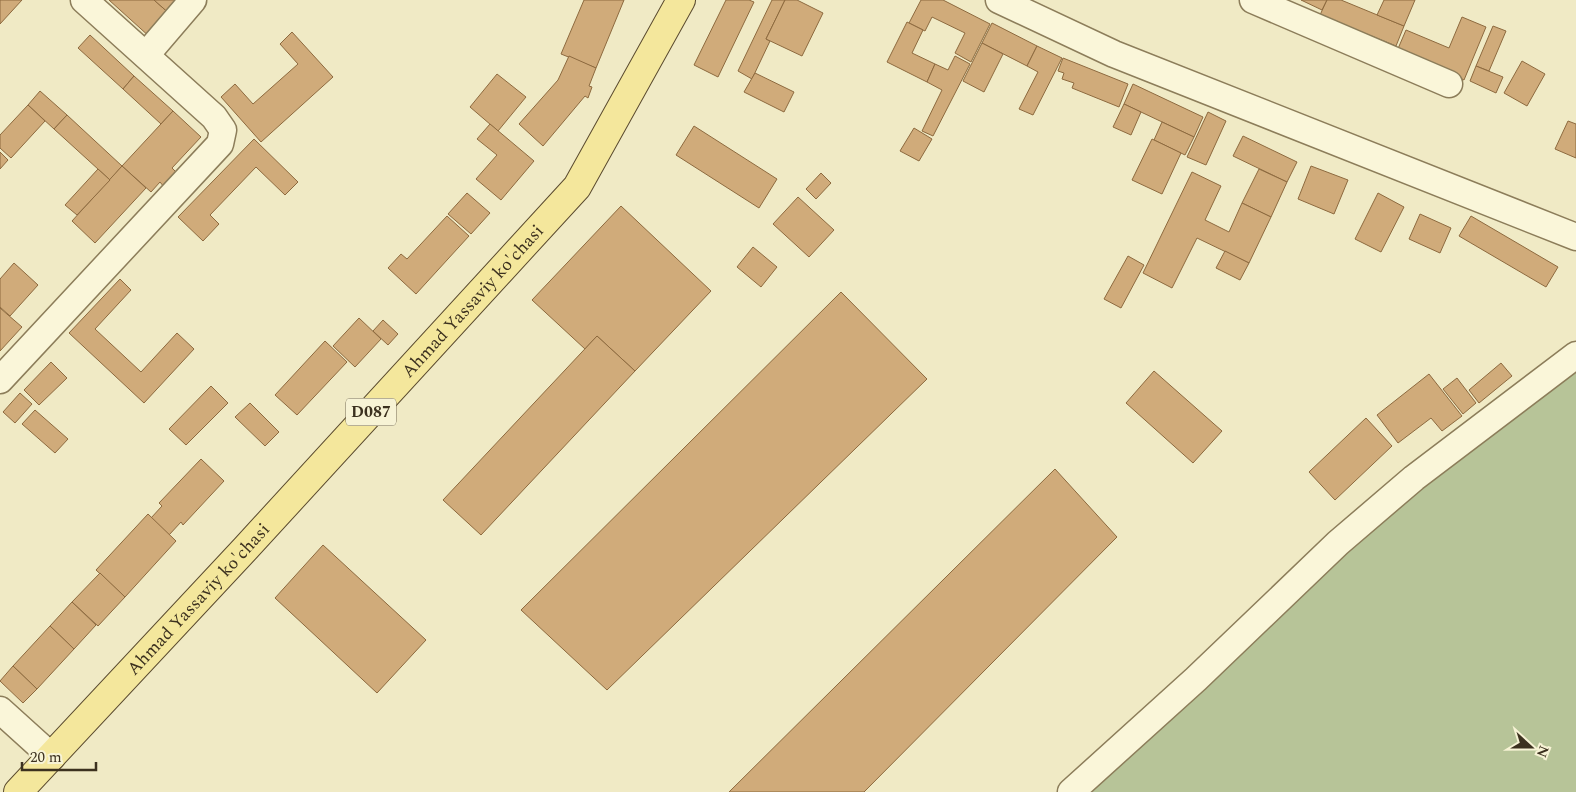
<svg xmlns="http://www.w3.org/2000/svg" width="1576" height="792" viewBox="0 0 1576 792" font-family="Spectral,serif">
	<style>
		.cemetery { fill: #b7c498 }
		.building { fill: #d0ab7a; stroke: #8d6a3f }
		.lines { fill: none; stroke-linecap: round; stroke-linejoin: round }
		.minor-casing { stroke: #8c7d5a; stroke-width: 29 }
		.primary-casing { stroke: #5a4a2e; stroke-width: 30 }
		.minor { stroke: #faf6d9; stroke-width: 26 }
		.primary { stroke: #f4e79c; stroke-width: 28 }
		.labels { text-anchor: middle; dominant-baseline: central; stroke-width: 4; stroke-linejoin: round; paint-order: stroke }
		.shield { fill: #f7f3d5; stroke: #746b56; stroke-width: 1 }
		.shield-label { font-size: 16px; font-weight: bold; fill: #3c311f }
		.street-label { font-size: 18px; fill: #3c311f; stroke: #f7f3d5 }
	</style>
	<rect width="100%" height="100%" fill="#f0eac5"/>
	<polygon class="cemetery" points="1576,367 1576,792 1092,792 1349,544"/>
	<g class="building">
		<polygon points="0,0 22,0 0,24"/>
		<polygon points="109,0 154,0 171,15 151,38"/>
		<polygon points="154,0 181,0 171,15"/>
		<polygon points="584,0 624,0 596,68 561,54"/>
		<polygon points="726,0 749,0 754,2 718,77 694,65"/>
		<polygon points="772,0 785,0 766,39 770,41 752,79 738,71"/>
		<polygon points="785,0 797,0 823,13 802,56 766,39"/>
		<polygon points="921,0 943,0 990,24 971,62 955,53 965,33 932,17 925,31 909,23"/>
		<polygon points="1301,0 1327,0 1322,10"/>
		<polygon points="1327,0 1341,0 1404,26 1396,46 1320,15"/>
		<polygon points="1384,0 1415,0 1404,26 1377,15"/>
		<polygon points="1462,17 1486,27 1464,80 1397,51 1406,30 1449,48"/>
		<polygon points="907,22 923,30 912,53 935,64 927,82 887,62"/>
		<polygon points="992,23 1037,46 1027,66 982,43"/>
		<polygon points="1493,26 1506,31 1489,71 1476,66"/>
		<polygon points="292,32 333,77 261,142 221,97 235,84 253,104 298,64 280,44"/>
		<polygon points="90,35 134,76 123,89 78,48"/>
		<polygon points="982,43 1003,54 984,92 963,81"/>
		<polygon points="1037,46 1062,58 1033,115 1019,109 1038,72 1027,66"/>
		<polygon points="569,56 596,68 589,86 592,87 588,98 585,96 543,146 519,124 558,80"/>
		<polygon points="955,56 970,64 933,136 922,131 942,90 927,82 935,64 948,70"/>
		<polygon points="1063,58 1128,84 1119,107 1072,88 1074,83 1062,79 1064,73 1058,71"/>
		<polygon points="1522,61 1545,74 1527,106 1504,93"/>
		<polygon points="1476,66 1503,77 1496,93 1470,81"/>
		<polygon points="755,73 794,92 784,112 744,92"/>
		<polygon points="497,74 526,97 498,131 470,107"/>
		<polygon points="134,76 173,111 161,124 123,89"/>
		<polygon points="1133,84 1203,117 1194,137 1124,104"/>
		<polygon points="40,91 67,115 54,129 28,105"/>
		<polygon points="1124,104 1141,112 1131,135 1113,127"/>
		<polygon points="28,105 45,121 11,158 0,148 0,135"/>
		<polygon points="173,111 201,137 172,168 177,173 164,187 160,182 151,192 122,166"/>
		<polygon points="1208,112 1226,121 1206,165 1187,157"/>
		<polygon points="67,115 122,166 110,180 54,129"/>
		<polygon points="1568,121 1576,124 1576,158 1555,149"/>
		<polygon points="1162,122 1194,137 1185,155 1154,140"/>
		<polygon points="490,124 534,161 501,200 476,179 497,155 477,139"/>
		<polygon points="694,126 777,179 759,208 676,155"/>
		<polygon points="914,128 932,139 919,161 900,151"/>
		<polygon points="1243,136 1297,162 1287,182 1233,156"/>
		<polygon points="254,139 298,182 285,195 256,167 210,215 219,224 203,241 178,217"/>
		<polygon points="1152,139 1181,153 1162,194 1132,180"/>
		<polygon points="0,152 8,160 0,169"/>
		<polygon points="122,166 146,188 95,243 72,221"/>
		<polygon points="1311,166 1348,180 1334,214 1298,199"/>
		<polygon points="98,169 110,180 77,215 65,205"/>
		<polygon points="1259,169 1287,182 1271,217 1242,203"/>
		<polygon points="1192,172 1221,186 1205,220 1229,232 1242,203 1271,217 1249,263 1197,238 1172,288 1143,273"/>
		<polygon points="821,173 831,183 816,199 806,189"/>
		<polygon points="467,193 490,213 471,234 448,214"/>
		<polygon points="1378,193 1404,207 1381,252 1355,239"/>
		<polygon points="798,197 834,230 809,257 773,224"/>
		<polygon points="621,206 711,291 635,371 597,336 585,349 532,300"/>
		<polygon points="1420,214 1451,228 1440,253 1409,239"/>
		<polygon points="447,216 469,236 416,294 388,268 401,254 407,259"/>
		<polygon points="1471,216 1558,267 1546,287 1459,236"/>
		<polygon points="753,247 777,267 761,287 737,267"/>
		<polygon points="1225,251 1249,263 1240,280 1216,268"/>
		<polygon points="1128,256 1144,265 1121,308 1104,299"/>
		<polygon points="14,263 38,285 10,316 0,307 0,279"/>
		<polygon points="120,279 131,290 95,329 141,372 177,333 194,349 144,403 69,333"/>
		<polygon points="841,292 927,379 607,690 521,610"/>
		<polygon points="0,308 22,327 0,351"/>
		<polygon points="359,318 381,339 355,367 333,346"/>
		<polygon points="383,320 398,334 388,345 373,331"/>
		<polygon points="597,336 635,371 481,535 443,500"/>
		<polygon points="325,341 347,362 297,415 275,395"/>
		<polygon points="51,362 67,378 39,405 24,390"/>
		<polygon points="1501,363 1512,376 1479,403 1469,390"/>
		<polygon points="1154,371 1222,431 1193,463 1126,403"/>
		<polygon points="1429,374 1462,416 1442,431 1431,418 1398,443 1377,415"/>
		<polygon points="1457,378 1476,403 1463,414 1443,389"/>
		<polygon points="211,386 228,403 186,445 169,429"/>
		<polygon points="20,393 32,404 15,423 3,412"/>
		<polygon points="250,403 279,432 265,446 235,417"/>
		<polygon points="35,410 68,439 55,453 22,424"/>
		<polygon points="1366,418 1392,446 1335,500 1309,472"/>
		<polygon points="201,459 224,481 183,525 181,522 169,535 151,518 162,506 159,503"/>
		<polygon points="1055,469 1117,537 864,792 729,792"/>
		<polygon points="148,514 176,541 125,597 96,570"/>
		<polygon points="323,545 426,640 377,693 275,598"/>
		<polygon points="100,573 125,597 98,626 72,602"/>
		<polygon points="72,602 96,625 74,649 50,626"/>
		<polygon points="50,626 74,649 37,689 13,666"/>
		<polygon points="13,666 37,689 23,703 0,681"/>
	</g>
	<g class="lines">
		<g class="minor-casing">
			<g id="minor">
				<polyline points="999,0 1114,54 1576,237"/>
				<polyline points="1253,0 1449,84"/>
				<polyline points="146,55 193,0"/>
				<polyline points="0,380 220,144 223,130 214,117 84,0"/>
				<polyline points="0,710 52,757"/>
				<polyline points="1071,792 1196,679 1338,543 1414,478 1576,355"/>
			</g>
		</g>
		<g class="primary-casing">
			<g id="primary">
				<path id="s1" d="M18 792 245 549 577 187 681 0"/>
			</g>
		</g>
		<use href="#minor" class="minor"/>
		<use href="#primary" class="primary"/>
	</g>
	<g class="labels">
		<rect class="shield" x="346" y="398.5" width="50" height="27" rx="4"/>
		<g class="shield-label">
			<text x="371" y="412">D087</text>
		</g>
		<g class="street-label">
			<text stroke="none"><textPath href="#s1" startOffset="669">Ahmad Yassaviy ko'chasi</textPath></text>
			<text stroke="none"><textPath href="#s1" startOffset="264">Ahmad Yassaviy ko'chasi</textPath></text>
		</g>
	</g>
	<g transform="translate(1531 747) rotate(111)" stroke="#f7f3d5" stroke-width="4" paint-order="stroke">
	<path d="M0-4L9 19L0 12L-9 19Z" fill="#3c311f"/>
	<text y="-8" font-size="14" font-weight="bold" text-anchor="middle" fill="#3c311f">N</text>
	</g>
	<path d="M22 762v8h74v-8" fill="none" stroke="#3c311f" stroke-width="2.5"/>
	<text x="30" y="762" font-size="15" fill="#3c311f" stroke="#f7f3d5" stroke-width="4" paint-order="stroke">20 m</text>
</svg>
